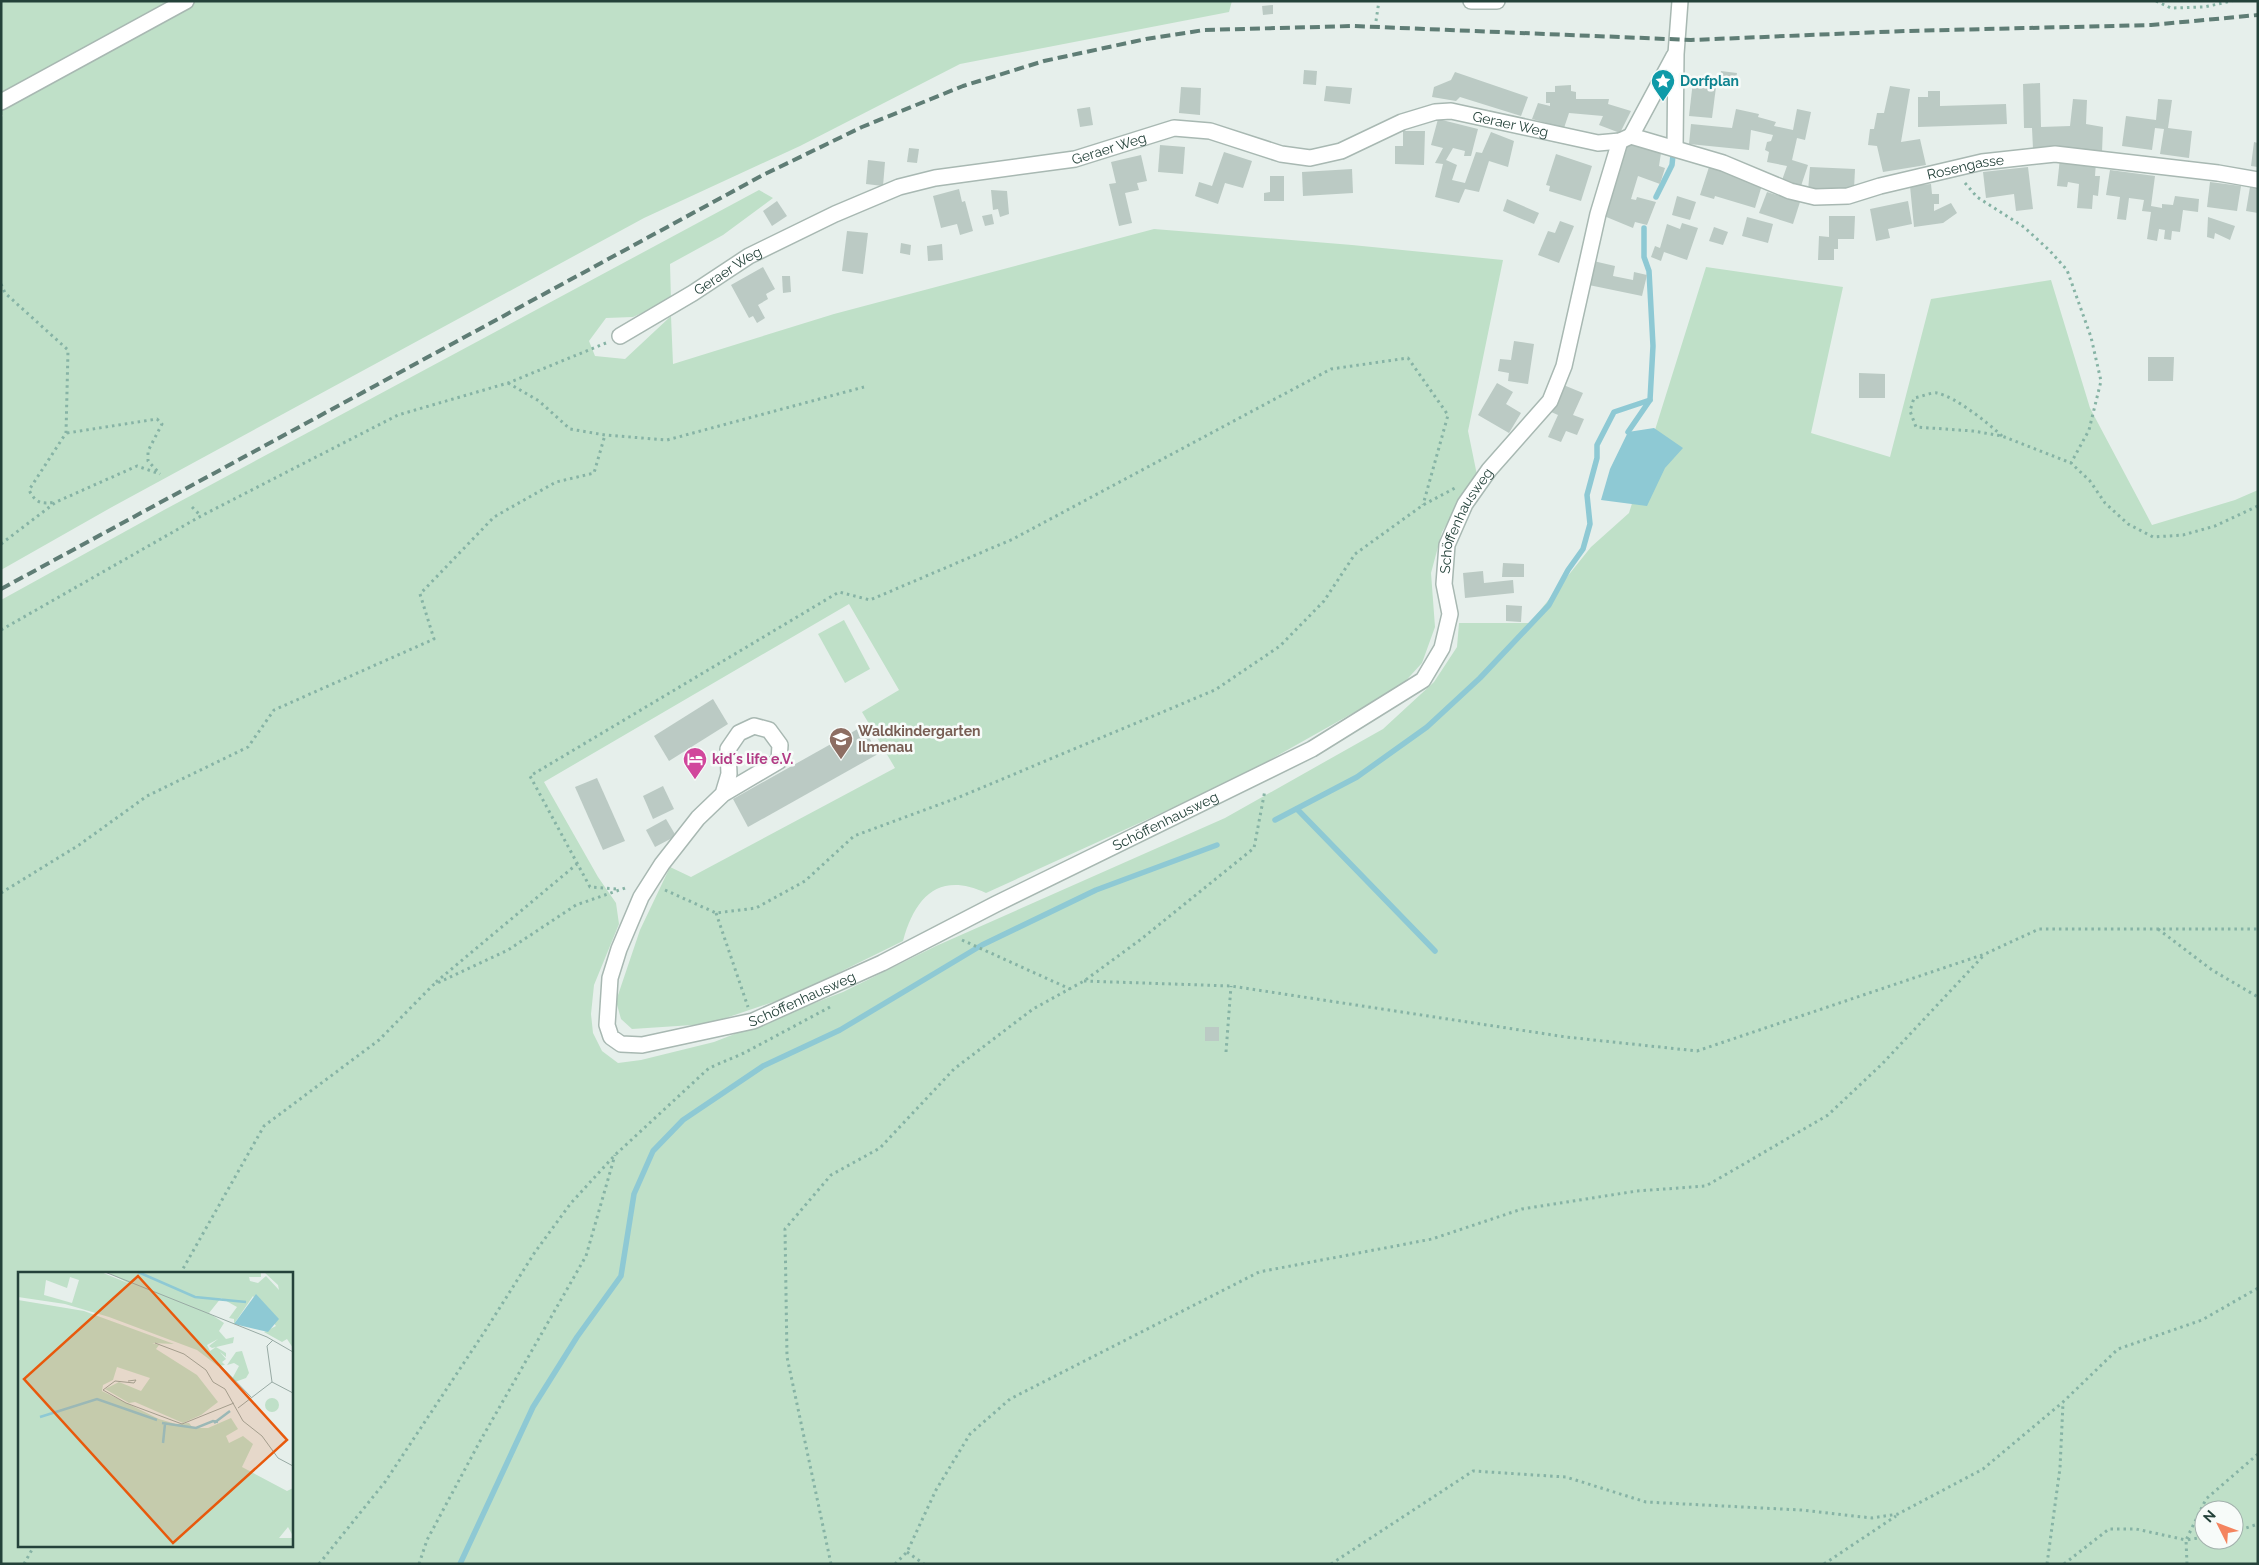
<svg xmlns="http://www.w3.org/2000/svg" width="2259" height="1565" viewBox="0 0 2259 1565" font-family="Raleway,sans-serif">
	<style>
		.green { fill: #bfe0c8; fill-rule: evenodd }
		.water { fill: #8ec9d4 }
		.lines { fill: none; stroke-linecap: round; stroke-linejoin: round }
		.stream { stroke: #8ec9d4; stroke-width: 5.5 }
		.building { fill: #bbcac4 }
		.minor-casing { stroke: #a8b8b2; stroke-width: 18 }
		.path { stroke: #86b3a5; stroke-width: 3; stroke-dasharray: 2.5 4; stroke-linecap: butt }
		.minor { stroke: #fff; stroke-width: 15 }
		.rail { stroke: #5f7d75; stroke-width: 4; stroke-dasharray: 10 5; stroke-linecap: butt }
		.labels { text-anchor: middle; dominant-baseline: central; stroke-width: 5; stroke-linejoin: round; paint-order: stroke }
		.culture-label { font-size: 14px; font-weight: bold; fill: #0d838f; stroke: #f7fbf9; text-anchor: start }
		.street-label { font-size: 14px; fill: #24423a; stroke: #f7fbf9 }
		.education-label { font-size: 14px; font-weight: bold; fill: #785e54; stroke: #f7fbf9; text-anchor: start }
		.hotel-label { font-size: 14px; font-weight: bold; fill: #b23c85; stroke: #f7fbf9; text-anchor: start }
		.inset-river { fill: none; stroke: #8ec9d4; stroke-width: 2.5 }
		.inset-road { fill: none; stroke: #98aaa4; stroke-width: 1 }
		.view { fill: #e8590c; fill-opacity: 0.15; stroke: #e8590c; stroke-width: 2.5 }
		.inset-edge { fill: none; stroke: #24423a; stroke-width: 2.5 }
	</style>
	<rect width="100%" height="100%" fill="#e6efeb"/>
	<g class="green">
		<polygon points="1,1 1232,1 1229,12 960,64 800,146 644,218 112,507 1,570 1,117 3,116 1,113"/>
		<path d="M759 190 773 198 723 235 670 264 671 300 633 317 606 318 589 341 595 356 625 359 671 316 673 364 834 314 1154 229 1352 245 1503 260 1468 431 1477 475 1442 532 1431 573 1435 627 1422 663 1401 686 1236 779 986 893C939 871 915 897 903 941L791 996 708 1024 632 1029 621 1019 616 1001 640 930 670 867 691 877 895 768 862 712 899 690 849 604 544 782 598 877 616 903 619 924 594 985 591 1014 593 1033 602 1051 618 1063 641 1060 714 1042 843 992 936 946 1225 818 1383 729 1434 682 1457 647 1459 623H1530L1591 547 1629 513 1706 267 1843 287 1811 433 1890 457 1931 299 2051 280 2090 408 2152 525 2235 500 2258 490V1564H1V600L164 510ZM19 1274H291V1546H19ZM2204 1510H2234V1540H2204Z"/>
		<polygon points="844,620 870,669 845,683 818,634"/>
	</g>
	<polygon class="water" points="1654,428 1683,448 1665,468 1647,506 1601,500 1610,469 1628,432"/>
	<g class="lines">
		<g class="stream">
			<polyline points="1656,197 1672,165 1673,155"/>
			<polyline points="1628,432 1650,400 1653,346 1649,271 1644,257 1644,228"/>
			<polyline points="1297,809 1435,951"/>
			<polyline points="1275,820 1357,777 1427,727 1480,678 1549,605 1568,570 1583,549 1590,524 1587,495 1597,458 1597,445 1614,412 1650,400"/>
			<polyline points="460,1564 533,1407 577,1337 621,1276 634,1194 653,1151 683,1120 763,1066 840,1030 982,945 1096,890 1217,845"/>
		</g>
	</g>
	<g class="building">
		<polygon points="1273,5 1273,14 1263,15 1262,6"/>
		<polygon points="1304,70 1317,71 1316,85 1303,84"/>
		<polygon points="1721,71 1737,73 1735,84 1719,82"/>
		<polygon points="1455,72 1528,97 1521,116 1460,97 1456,101 1432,97 1434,87 1451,80"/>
		<polygon points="1693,81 1716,87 1712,118 1689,116"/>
		<polygon points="2040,83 2041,127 2070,126 2073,99 2087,100 2086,124 2103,127 2102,152 2069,149 2033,149 2032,128 2024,128 2023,84"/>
		<polygon points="1571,85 1571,91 1576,92 1576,99 1609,99 1608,104 1631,111 1620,133 1599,125 1603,116 1569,113 1564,128 1532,119 1538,103 1550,106 1550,103 1546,103 1546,92 1555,92 1555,86"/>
		<polygon points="1326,86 1352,88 1350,104 1324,101"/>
		<polygon points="1890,86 1910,89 1901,142 1920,139 1926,165 1883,172 1877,146 1868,145 1870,129 1874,129 1877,113 1884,113"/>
		<polygon points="1181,87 1201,88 1200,115 1179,113"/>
		<polygon points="1928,91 1940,91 1940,106 2006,104 2007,124 1918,127 1918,97 1928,97"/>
		<polygon points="2158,99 2172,100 2168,128 2192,131 2189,158 2160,154 2164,129 2155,128 2152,150 2122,146 2126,116 2156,120"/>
		<polygon points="1090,107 1093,125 1080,127 1077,109"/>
		<polygon points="1736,109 1759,114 1758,117 1776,122 1774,126 1793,130 1797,109 1811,112 1805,140 1797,138 1792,160 1808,165 1800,189 1781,183 1787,166 1767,162 1769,152 1765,150 1767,142 1771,141 1773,135 1751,130 1749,150 1689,144 1691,124 1732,128"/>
		<polygon points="1438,119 1478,129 1471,156 1464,156 1465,151 1453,148 1446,160 1457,165 1452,180 1465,183 1476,152 1482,153 1491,132 1514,141 1508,167 1489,161 1479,192 1465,189 1459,203 1435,197 1443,164 1435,163 1443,148 1431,145"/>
		<polygon points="1403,131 1425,131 1424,165 1395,164 1395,146 1403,146"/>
		<polygon points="2254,142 2258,143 2258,167 2251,166"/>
		<polygon points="1628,144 1661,153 1659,166 1665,168 1660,184 1638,176 1631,199 1636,200 1637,197 1656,202 1647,225 1635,222 1633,228 1604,216"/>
		<polygon points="1160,145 1185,147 1183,174 1158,172"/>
		<polygon points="909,148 919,149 917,163 907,162"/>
		<polygon points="1224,152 1252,161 1243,188 1225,183 1218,204 1195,196 1199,182 1212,186"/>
		<polygon points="1556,154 1592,166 1581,201 1549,191 1550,186 1546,185"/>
		<polygon points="1141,155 1147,181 1137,183 1139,190 1125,193 1132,223 1119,226 1109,184 1116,183 1111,162"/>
		<polygon points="2060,158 2096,162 2095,176 2100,176 2098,196 2093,195 2092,209 2077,208 2079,184 2068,182 2067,187 2057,186"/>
		<polygon points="868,160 885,162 883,186 866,184"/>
		<polygon points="1709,167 1762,185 1755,208 1715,196 1714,199 1700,195"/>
		<polygon points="1810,167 1855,169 1854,189 1808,191"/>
		<polygon points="2028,167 2033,209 2016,211 2014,194 1986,198 1983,172"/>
		<polygon points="1352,169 1353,193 1303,196 1302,172"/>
		<polygon points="2110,170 2155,176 2151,206 2162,208 2162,204 2173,205 2175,196 2199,199 2198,212 2183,210 2180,232 2172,231 2171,240 2164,239 2165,230 2159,229 2157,241 2147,239 2151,212 2142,211 2144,200 2129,198 2126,220 2117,219 2120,197 2106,195"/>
		<polygon points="1270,176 1284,176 1284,201 1264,201 1264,193 1270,192"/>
		<polygon points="2210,182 2241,186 2237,211 2207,207"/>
		<polygon points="1931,184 1932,194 1939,194 1939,204 1934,204 1934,211 1951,203 1957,213 1943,223 1914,227 1910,186"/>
		<polygon points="2250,187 2258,188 2258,213 2246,211"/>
		<polygon points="959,189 962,202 965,201 973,231 960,235 957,224 941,228 933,196"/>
		<polygon points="991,190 1007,191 1009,214 1000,217 998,209 993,210"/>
		<polygon points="1767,192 1800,202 1793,224 1759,213"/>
		<polygon points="1677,196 1696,202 1690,220 1672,215"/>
		<polygon points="1507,199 1539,213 1534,224 1503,211"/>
		<polygon points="777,201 787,216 772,226 763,211"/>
		<polygon points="1908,201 1912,224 1888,229 1890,238 1876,241 1870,209"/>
		<polygon points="992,214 994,224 985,226 982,216"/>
		<polygon points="1829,216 1855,216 1854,239 1838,239 1838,249 1834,249 1834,260 1818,260 1819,236 1829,237"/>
		<polygon points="1747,217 1773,224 1768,243 1742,236"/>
		<polygon points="2208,217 2235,226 2230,240 2215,233 2214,239 2207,237"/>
		<polygon points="1560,221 1574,226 1559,263 1538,255 1548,231 1555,233"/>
		<polygon points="1682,223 1698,228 1687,260 1664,252 1661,261 1651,257 1655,246 1660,248 1667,224 1680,229"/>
		<polygon points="1714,227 1728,232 1723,245 1709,241"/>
		<polygon points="847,231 868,233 863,274 842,271"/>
		<polygon points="901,243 911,245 910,255 900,253"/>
		<polygon points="942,244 943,260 928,261 927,246"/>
		<polygon points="1589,260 1615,266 1613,276 1633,280 1634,272 1647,275 1642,296 1584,284"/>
		<polygon points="763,267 775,289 766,294 768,299 758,305 765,318 757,323 753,316 749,318 731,285"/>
		<polygon points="782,276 790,276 791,292 783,293"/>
		<polygon points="1514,341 1534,344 1528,384 1508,381 1509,373 1498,371 1500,359 1511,360"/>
		<polygon points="2148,357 2174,357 2173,381 2148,381"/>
		<polygon points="1859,373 1885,374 1885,398 1859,398"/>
		<polygon points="1497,383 1513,392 1506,404 1521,413 1509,433 1478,415"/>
		<polygon points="1561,384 1583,393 1573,415 1584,419 1577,435 1566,431 1561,442 1548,437 1558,415 1549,411"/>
		<polygon points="1503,563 1524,564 1524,577 1502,577"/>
		<polygon points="1483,571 1484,583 1513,580 1514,593 1465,598 1463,573"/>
		<polygon points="1506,605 1522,606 1521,622 1506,621"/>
		<polygon points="713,699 728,724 669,761 654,736"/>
		<polygon points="863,726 878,754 748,827 733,799"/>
		<polygon points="597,778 625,841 603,850 575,787"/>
		<polygon points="663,786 674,809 653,819 643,796"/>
		<polygon points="666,819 676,836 655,847 646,830"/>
		<rect x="1205" y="1027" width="14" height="14"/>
	</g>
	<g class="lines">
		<g class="minor-casing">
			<g id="minor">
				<polyline points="1471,1 1497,1"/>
				<polyline points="1,102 186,1"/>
				<polyline points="1631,136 1674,56"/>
				<polyline points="1675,148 1676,54 1680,1"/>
				<path id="s1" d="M620 336 693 293 749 256 835 214 899 187 935 178 1075 159 1174 128 1210 131 1281 154 1310 158 1341 151 1402 122 1435 112 1451 111 1598 143 1620 141 1631 136 1723 163 1790 191 1815 197 1848 196 1880 186 1982 162 2055 154 2218 173 2258 180"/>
				<path id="s2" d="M723 794 729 774 728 749 739 733 754 726 769 730 780 745 779 761 723 794 698 818 662 864 641 897 619 949 610 978 607 1025 611 1037 621 1044 642 1045 753 1021 882 963 996 904 1312 749 1423 680 1442 648 1450 614 1444 584 1447 545 1465 504 1489 470 1550 401 1564 366 1598 214 1620 141"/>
			</g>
		</g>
		<g class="path">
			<polyline points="2156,1 2171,8 2204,7 2232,1"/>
			<polyline points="1376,21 1379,1"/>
			<polyline points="1965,183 1977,197 2024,227 2050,251 2067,270 2091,337 2101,381 2089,430 2071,463"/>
			<path d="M1 284 5 293 68 350 66 433 29 490C36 504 42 504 56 502"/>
			<polyline points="508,383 539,401 570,429 605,435 667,440 864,387"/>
			<polyline points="67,433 157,419 162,424 148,451 148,461 160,474"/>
			<path d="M2002 436C1988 423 1956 397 1937 393 1931 392 1921 397 1914 398L1910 411 1916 427 1973 431 2002 436 2071 463 2090 481 2105 503 2128 524 2153 537 2183 535 2215 526 2258 506"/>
			<polyline points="192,507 201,516"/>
			<polyline points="1,544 56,502 137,466 160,474"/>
			<polyline points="1,630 201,516 398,415 508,383 606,343"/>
			<polyline points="616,889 590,887 530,776 839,592 870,600 1013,539 1331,369 1408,358 1448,415 1423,505"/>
			<polyline points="665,890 716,913 756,908 805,881 854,836 957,798 1215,690 1280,646 1324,601 1355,554 1423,505 1455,488"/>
			<polyline points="1,893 79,845 147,796 248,747 274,710 434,639 420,594 494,517 556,482 594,473 605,435"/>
			<polyline points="716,913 748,1007"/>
			<polyline points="2158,929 2212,970 2258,997"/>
			<polyline points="962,940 1070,989"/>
			<polyline points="1084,981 1231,986 1566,1037 1697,1051 1985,954 2039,929 2258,929"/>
			<polyline points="436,982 577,864"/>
			<polyline points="1226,1052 1231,986"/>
			<polyline points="180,1274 264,1126 379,1040 433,985 508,950 576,905 628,887"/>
			<polyline points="2234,1532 2258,1524"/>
			<polyline points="907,1552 924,1564"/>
			<polyline points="24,1564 34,1546"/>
			<polyline points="319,1564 385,1482 485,1331 535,1252 571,1203 615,1155 709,1068 744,1053 830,1007"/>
			<polyline points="419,1564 427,1540 479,1443 586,1256 615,1155"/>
			<polyline points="831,1564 787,1357 785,1229 831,1175 880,1148 954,1069 1033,1009 1084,981 1140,940 1254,848 1265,790"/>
			<polyline points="895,1564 907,1552 936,1490 970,1434 1010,1399 1259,1272 1432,1239 1522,1209 1637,1191 1706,1186 1828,1115 1882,1064 1985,954"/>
			<polyline points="1331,1564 1473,1471 1566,1477 1646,1502 1801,1510 1872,1518 1898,1514 1983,1469 2063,1402 2118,1349 2202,1320 2258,1288"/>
			<polyline points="1824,1564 1896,1516"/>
			<polyline points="2047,1564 2060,1468 2063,1403"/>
			<polyline points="2064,1564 2109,1529 2136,1529 2186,1540 2206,1499 2258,1454"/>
			<polyline points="2187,1564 2186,1540 2204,1537"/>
		</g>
		<use href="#minor" class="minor"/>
		<polyline class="rail" points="1,589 763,175 862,127 963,86 1044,61 1146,39 1204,30 1354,26 1691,40 1906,31 2151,25 2258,15"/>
	</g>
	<defs>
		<g id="sight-pin" transform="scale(1.25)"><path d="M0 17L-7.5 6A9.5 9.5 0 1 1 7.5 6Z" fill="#0f9aa8" stroke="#f7fbf9"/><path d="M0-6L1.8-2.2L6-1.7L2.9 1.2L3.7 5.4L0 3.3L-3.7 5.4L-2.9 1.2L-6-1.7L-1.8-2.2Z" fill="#fff"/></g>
		<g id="school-pin" transform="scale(1.25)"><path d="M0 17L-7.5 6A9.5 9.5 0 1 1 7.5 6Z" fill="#8d6e63" stroke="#f7fbf9"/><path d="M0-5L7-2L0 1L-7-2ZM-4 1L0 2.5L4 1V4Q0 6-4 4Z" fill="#fff"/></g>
		<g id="hotel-pin" transform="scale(1.25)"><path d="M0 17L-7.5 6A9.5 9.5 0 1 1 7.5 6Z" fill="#d1479c" stroke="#f7fbf9"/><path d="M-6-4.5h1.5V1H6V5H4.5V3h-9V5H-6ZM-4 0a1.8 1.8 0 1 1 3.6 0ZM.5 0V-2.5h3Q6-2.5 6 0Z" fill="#fff"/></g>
	</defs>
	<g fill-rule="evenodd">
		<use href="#sight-pin" x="1663" y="81"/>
		<use href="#school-pin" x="841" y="739"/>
		<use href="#hotel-pin" x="695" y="759"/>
	</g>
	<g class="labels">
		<g class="culture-label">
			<text x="1680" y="81">Dorfplan</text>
		</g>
		<g class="street-label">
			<text stroke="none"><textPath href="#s1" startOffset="950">Geraer Weg</textPath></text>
			<text stroke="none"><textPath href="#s1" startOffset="531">Geraer Weg</textPath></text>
			<text stroke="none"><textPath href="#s1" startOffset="1422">Rosengasse</textPath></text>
			<text stroke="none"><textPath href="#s1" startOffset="126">Geraer Weg</textPath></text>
			<text stroke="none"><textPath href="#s2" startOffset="1546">Schöffenhausweg</textPath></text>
			<text stroke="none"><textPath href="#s2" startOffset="1081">Schöffenhausweg</textPath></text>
			<text stroke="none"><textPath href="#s2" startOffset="676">Schöffenhausweg</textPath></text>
		</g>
		<g class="education-label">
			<text x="858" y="731">Waldkindergarten<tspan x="858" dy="16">Ilmenau</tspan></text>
		</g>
		<g class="hotel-label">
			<text x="712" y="759">kid´s life e.V.</text>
		</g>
	</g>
	<g transform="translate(18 1272)">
		<rect width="275" height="275" fill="#e6efeb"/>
		<path d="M0 0H83L112 12 89 0H243V5H231L232 9 240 11 248 4 261 18 260 13 246 0H275V76L269 67 264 70 246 60 258 54 235 24 216 52V47L211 46 219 35 203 26 191 41 206 51 201 59 208 67 216 65 215 71 194 76 191 74 200 67 189 73 192 79 198 75 208 81V85L202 80 208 87 204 90 207 93 200 94 179 78 91 45 47 32 0 25ZM52 5 61 8 54 31 26 23 28 8 49 16ZM0 28 66 39 156 72 134 71 141 73 138 77 179 103 200 130 183 143 165 151 117 130 111 131 87 117 101 110 123 119 132 106 99 95 95 108 85 113 84 119 141 147 158 152 171 151 175 156H190L213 146 220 157 208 164 211 171 225 164 235 172 224 195 269 219 275 216V264L270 255 261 266H275V275H0ZM224 79 231 101 228 106 217 110 214 107 221 94 216 91 209 93 218 80ZM247 133a7 7 0 1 1 14 0a7 7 0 1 1-14 0Z" fill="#bfe0c8" fill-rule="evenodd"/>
		<path d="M238 22 261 47 250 60 216 52Z" fill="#8ec9d4"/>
		<path class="inset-river" d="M120 0 177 25 228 30M22 145 79 127 139 148M144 151 178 156 195 149 200 150M196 151 212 139M145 171 147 152"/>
		<path class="inset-road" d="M87 0 249 65 275 80M137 71 166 82 188 98 195 110 207 117 225 149 244 164 260 186 275 194M199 90 233 125M110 109 118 108 116 111 97 109 85 118 108 131 164 152 216 131M254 110 249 74 255 68M254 110 275 121M220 136 254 110"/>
		<path class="view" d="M120 4 269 168 155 271 6 107Z"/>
		<rect width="275" height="275" class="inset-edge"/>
	</g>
	<rect width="2259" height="1565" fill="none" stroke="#24423a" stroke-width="5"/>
	<g transform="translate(2219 1525) rotate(312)"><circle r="24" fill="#f7fbf9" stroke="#a3b1ad"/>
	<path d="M0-4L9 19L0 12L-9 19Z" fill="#f4845f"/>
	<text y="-8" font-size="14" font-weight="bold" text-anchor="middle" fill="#24423a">N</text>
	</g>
</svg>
